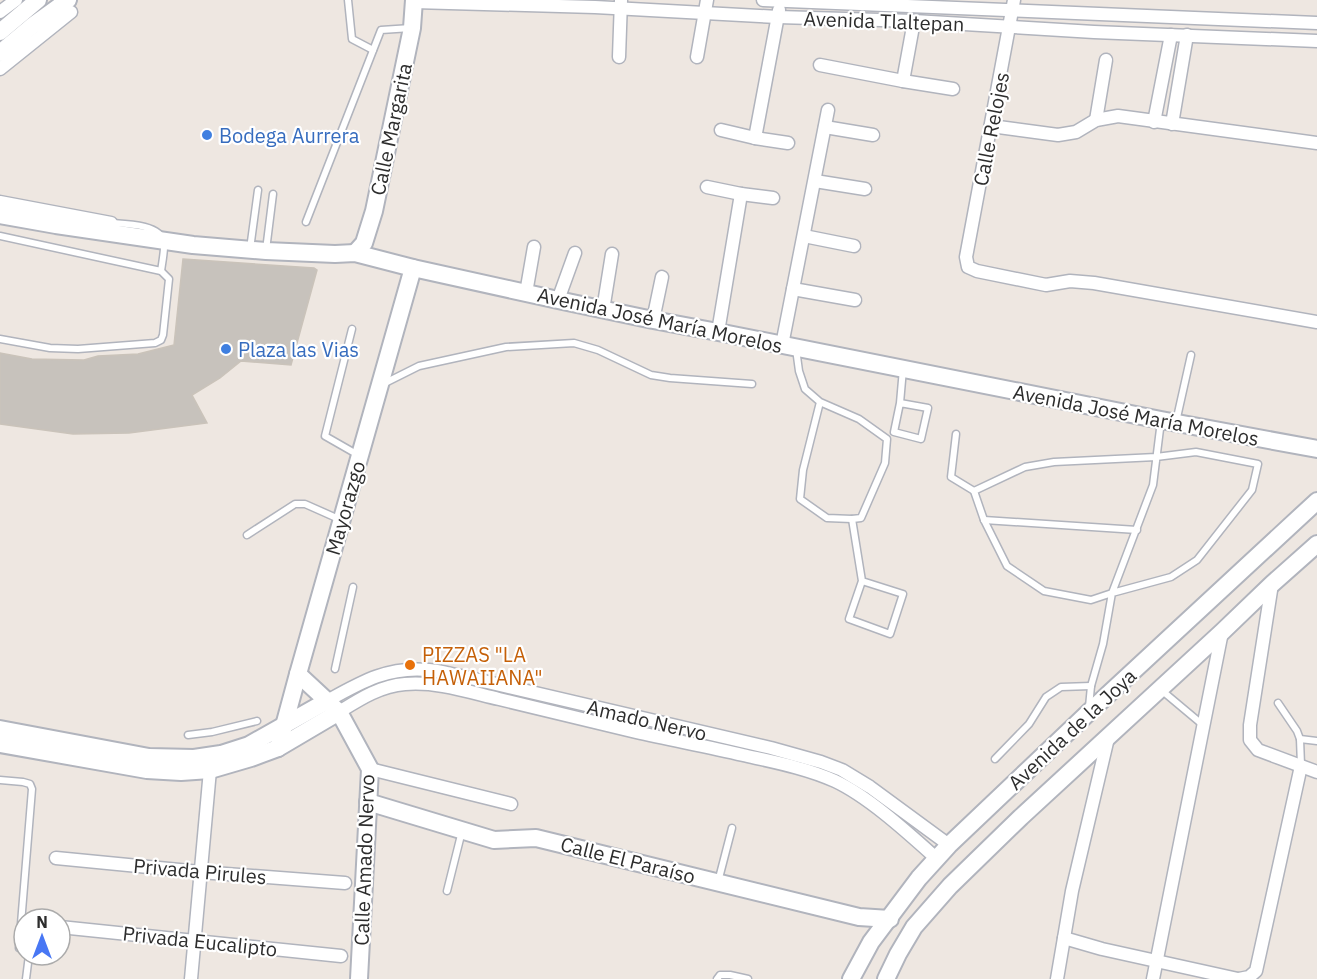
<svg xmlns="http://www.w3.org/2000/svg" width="1317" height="979" viewBox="0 0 1317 979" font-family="'IBM Plex Sans',sans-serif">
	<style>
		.building { fill: #c7c2bc; stroke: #cac3ba; stroke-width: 1.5 }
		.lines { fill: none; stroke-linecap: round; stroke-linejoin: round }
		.lane-casing { stroke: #b1b4bd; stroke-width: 9 }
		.street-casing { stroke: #b1b4bd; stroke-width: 15 }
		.secondary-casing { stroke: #b1b4bd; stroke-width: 20 }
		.lane { stroke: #fff; stroke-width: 6 }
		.street { stroke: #fff; stroke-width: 12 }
		.secondary { stroke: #fff; stroke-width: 16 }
		.shop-dot { fill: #3f7fe0; stroke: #fff; stroke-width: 2 }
		.food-dot { fill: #e8710a; stroke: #fff; stroke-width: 2 }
		.labels { text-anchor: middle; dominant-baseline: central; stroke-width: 4.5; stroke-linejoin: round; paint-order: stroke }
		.street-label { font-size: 20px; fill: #2d2d2d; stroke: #fff }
		.shop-label { font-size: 20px; fill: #366cbe; stroke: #fff; text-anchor: start }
		.food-label { font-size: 20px; fill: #c56008; stroke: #fff; text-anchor: start }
	</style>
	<rect width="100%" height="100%" fill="#eee7e1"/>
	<polygon class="building" points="183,259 314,268 317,270 291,365 241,361 220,378 192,395 207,423 129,433 73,434 0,424 0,353 32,359 84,360 98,356 138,354 174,345"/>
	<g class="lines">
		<g class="lane-casing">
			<g id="lane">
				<polyline points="348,0 352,39 373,50"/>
				<polyline points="306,222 381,30 411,28"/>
				<path d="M111 223C126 224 160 224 164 242 165 248 162 264 161 271"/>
				<polyline points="0,236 161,271 169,279 163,335 161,340 155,343 78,349 50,348 0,339"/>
				<polyline points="250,249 258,190"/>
				<polyline points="266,250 273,194"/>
				<polyline points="352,329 325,436 360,456"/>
				<polyline points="796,349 799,371 805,389 820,402 859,419 887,439 885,463 861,518 852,519 827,518 800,499 803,470 820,402"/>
				<polyline points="383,384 419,366 506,347 574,343 598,350 651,375 670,378 752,384"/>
				<polyline points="900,403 928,408 921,439 894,432 900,403 903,369"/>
				<polyline points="1176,422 1191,355"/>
				<polyline points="956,434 951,477 974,491"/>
				<polyline points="852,519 862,581 903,594 890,634 849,619 862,581"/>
				<polyline points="984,520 1137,530"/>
				<polyline points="247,535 295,504 305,504 341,520"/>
				<polyline points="335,669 353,587"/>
				<polyline points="1160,689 1203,725"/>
				<polyline points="1278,703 1297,731 1300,739 1301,765"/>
				<polyline points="1089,707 1091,686 1103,644 1112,593 1091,600 1044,591 1007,566 984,520 974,491 1025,467 1054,462 1156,457 1196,452 1258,464 1252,490 1197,560 1171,577 1112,593 1153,485 1161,421"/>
				<polyline points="188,735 212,732 257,721"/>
				<polyline points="1300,739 1317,741"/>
				<polyline points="995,759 1029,724 1046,697 1061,687 1091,686"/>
				<polyline points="0,780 23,782 30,784 32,789 19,948 24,948"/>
				<polyline points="718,882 732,828"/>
				<polyline points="447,891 462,831"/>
				<polyline points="26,979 29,955"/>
				<polyline points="717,979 720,975 730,975 748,979"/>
			</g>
		</g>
		<g class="street-casing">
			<g id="street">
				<polyline points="763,0 1317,23"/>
				<polyline points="1014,0 966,257 968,267 977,271 1046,285 1070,281 1094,283 1317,322"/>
				<polyline points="414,2 595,7 778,17 914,21 1094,32 1317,41"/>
				<polyline points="0,12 16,0"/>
				<polyline points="914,21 903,81 953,89"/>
				<polyline points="619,57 621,0"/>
				<polyline points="697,57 707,0"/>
				<polyline points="820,65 903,81"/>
				<polyline points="0,69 71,12"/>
				<polyline points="1096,120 1106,60"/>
				<polyline points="1154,122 1171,35"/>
				<polyline points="1172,124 1187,35"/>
				<polyline points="991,126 1058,135 1076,132 1096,120 1118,116 1317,143"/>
				<polyline points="825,127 873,135"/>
				<polyline points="721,130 755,138 788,143"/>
				<polyline points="755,138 779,10"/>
				<polyline points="815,181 865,189"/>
				<polyline points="707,187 741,194 773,198"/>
				<polyline points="0,202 111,223"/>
				<polyline points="804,236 854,246"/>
				<polyline points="793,289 855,300"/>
				<polyline points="526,293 534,247"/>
				<polyline points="558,300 575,253"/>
				<polyline points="603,310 612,254"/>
				<polyline points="653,320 662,277"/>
				<polyline points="718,332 741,194"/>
				<polyline points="782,345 828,110"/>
				<polyline points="1272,584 1250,725 1250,740 1258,750 1317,772"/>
				<path d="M327 701C361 682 388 666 429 670 441 671 454 675 466 677L771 748 821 762 842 770 870 787 949 845"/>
				<path d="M339 712C360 699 380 686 405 684 436 681 469 692 499 699 545 710 591 721 636 732 672 740 708 747 743 755 774 762 806 768 835 781 869 797 908 833 936 858"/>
				<polyline points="1108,738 1072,891 1064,938 1102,949 1238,979"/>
				<polyline points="370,769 511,804"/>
				<polyline points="56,858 200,872 345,883"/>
				<polyline points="60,927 341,956"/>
				<polyline points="191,979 210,770"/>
				<polyline points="1057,979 1064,938"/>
				<polyline points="1153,979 1222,632"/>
				<polyline points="1239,979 1249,977 1256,971 1301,766"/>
			</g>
		</g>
		<g class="secondary-casing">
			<g id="secondary">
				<polyline points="0,32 38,0"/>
				<polyline points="0,53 32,26 68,0"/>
				<polyline points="0,215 56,225 193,245 266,251 335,254 355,253 413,268 558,300 653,320 718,332 1161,420 1317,449"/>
				<polyline points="355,253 364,243 374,211 412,28 414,0"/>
				<polyline points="298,674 339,712 370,769 359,979"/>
				<polyline points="0,729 149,757 194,758 221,754 249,745 327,701"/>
				<polyline points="0,744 147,770 181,772 210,770 251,758 278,748 339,712"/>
				<polyline points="278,748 298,674 413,268"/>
				<polyline points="368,802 494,840 536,838 859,917 890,919"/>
				<polyline points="851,979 871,942 919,878 949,845 1088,713 1317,501"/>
				<polyline points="886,979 898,954 914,927 950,886 1021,817 1222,632 1272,584 1317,544"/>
			</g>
		</g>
		<use href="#lane" class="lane"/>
		<use href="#street" class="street"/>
		<use href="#secondary" class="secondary"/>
	</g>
	<g class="shop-dot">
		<circle cx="207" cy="135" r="6"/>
		<circle cx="226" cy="349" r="6"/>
	</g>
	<circle class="food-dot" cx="410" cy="665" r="6"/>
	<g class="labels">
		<g class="street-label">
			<text transform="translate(884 21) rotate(2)">Avenida Tlaltepan</text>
			<text transform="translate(391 129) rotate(-78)">Calle Margarita</text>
			<text transform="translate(991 129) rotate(-79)">Calle Relojes</text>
			<text transform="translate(660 320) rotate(12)">Avenida José María Morelos</text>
			<text transform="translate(1136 415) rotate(11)">Avenida José María Morelos</text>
			<text transform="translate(345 508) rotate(-74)">Mayorazgo</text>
			<text transform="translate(647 720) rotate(13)">Amado Nervo</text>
			<text transform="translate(1072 729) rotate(-43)">Avenida de la Joya</text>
			<text transform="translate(364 860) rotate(-88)">Calle Amado Nervo</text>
			<text transform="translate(628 860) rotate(14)">Calle El Paraíso</text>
			<text transform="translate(200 871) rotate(5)">Privada Pirules</text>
			<text transform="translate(200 941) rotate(6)">Privada Eucalipto</text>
		</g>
		<g class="shop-label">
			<text x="219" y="135">Bodega Aurrera</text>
			<text x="238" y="349">Plaza las Vias</text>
		</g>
		<g class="food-label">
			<text x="422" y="654">PIZZAS "LA<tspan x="422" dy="23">HAWAIIANA"</tspan></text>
		</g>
	</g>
	<g transform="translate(42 937)"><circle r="28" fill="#ffffff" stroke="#ababab" stroke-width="1.5"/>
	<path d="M0-4.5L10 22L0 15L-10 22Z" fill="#4877f4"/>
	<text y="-9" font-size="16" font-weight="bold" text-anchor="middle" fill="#2d2d2d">N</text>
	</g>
</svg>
